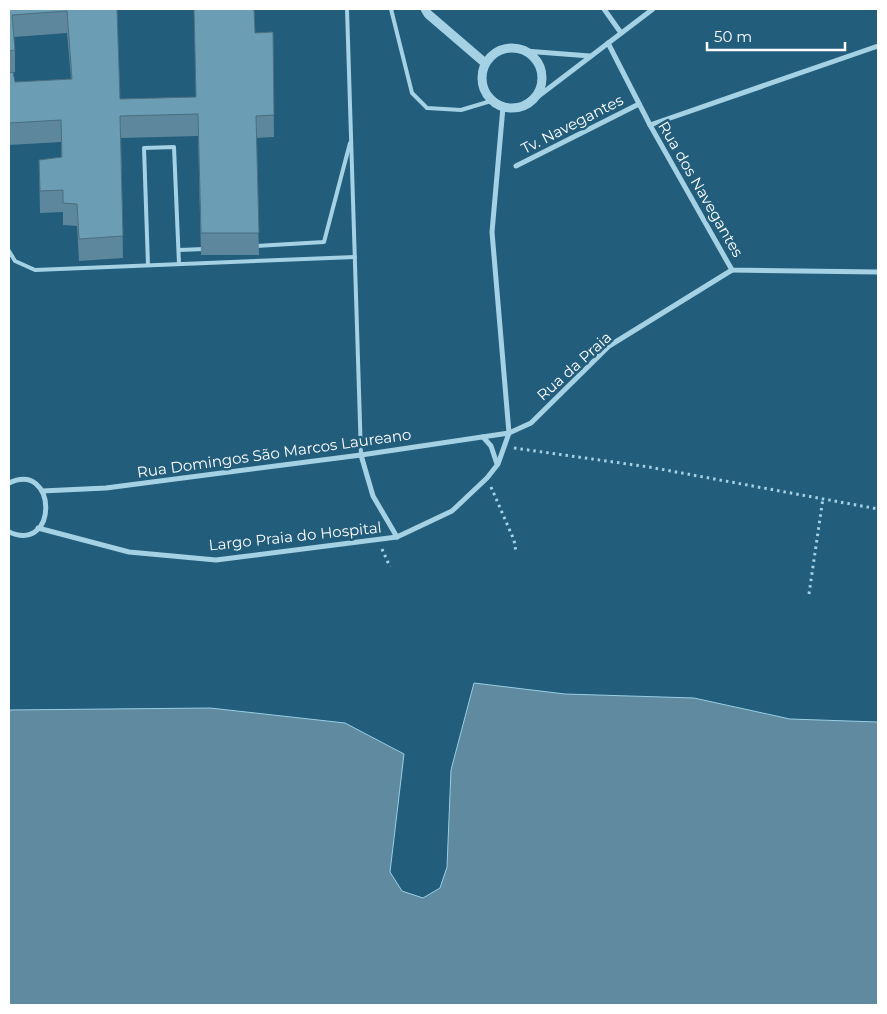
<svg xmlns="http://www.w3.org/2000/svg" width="887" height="1014" viewBox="0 0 887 1014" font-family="Montserrat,sans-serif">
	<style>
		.water { fill: #5f8a9f; stroke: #99cee6 }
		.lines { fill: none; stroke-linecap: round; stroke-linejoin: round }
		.path { stroke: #a5d1e5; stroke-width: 3; stroke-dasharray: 2.5 4; stroke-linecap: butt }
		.service { stroke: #a5d1e5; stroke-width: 4 }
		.minor { stroke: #a5d1e5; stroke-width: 5 }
		.tertiary { stroke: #a5d1e5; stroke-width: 9 }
		.wall { fill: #5c879c }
		.building { fill: #6b9db5; stroke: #4b6e7f }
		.labels { text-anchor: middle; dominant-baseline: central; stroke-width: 5; stroke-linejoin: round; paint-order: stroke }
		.street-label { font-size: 15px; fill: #fff; stroke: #225d7b }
	</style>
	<rect width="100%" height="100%" fill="#225d7b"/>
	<polygon class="water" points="474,683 565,694 694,698 790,719 878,722 878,1005 9,1005 9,710 210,708 345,723 404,754 390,872 402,891 423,898 440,888 447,867 451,770"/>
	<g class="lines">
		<g class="path">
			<polyline points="514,448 649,467 878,509"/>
			<polyline points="491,487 514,540 516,552"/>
			<polyline points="382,549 390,567"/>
			<polyline points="809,594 823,498"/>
		</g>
		<g class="service">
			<polyline points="347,9 361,455"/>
			<polyline points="391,9 412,93 427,108 461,110 491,101"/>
			<polyline points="256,246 324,242 350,143"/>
			<polyline points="179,250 204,249"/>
			<polyline points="9,251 15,261 35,270 355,257"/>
			<polyline points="148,265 144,148 174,147 179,264"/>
		</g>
		<g class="minor">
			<polyline points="604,9 621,33"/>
			<polyline points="608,43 650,125 732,270 878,272"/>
			<polyline points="525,51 590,56"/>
			<polyline points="536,98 653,9"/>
			<polyline points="650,125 878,46"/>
			<polyline points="516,166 639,104"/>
			<polyline points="483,437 491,446 497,464"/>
			<polyline points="361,455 373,496 397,537"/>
			<path d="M9 483C57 460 59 554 9 532"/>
			<polyline points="42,491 106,488 361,455 509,433 531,423 609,346 732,270"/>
			<polyline points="38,528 129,552 216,560 397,537 452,511 487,478 498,464 509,433 492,232 503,107"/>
		</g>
		<g class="tertiary">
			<polyline points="425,9 428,14 485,63"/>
			<circle cx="512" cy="78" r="30"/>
		</g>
	</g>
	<polygon class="wall" points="9,9 117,9 120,99 196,97 194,9 254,9 255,33 273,32 274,137 256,138 259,255 201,255 198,136 121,138 123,258 79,261 77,226 63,225 63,212 40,213 39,160 61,157 61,142 9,145 9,73 15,82 71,79 67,33 14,37 15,50 15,72 9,73"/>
	<polygon class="building" points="9,9 117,9 120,99 196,97 194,9 254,9 255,33 273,32 274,115 256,116 259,233 201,233 198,114 120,116 123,236 79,239 77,204 63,203 63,190 40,191 39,160 62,157 61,120 9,123 9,73 13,72 15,82 72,79 67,11 12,15 15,50 9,51"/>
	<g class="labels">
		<g class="street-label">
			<text transform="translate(572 124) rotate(-27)">Tv. Navegantes</text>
			<text transform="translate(701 189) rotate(60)">Rua dos Navegantes</text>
			<text transform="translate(574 366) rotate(-42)">Rua da Praia</text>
			<text transform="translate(274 453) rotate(-8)">Rua Domingos São Marcos Laureano</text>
			<text transform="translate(295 536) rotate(-6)">Largo Praia do Hospital</text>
		</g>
	</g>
	<rect width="887" height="1014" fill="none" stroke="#ffffff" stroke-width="20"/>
	<path d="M707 42v8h138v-8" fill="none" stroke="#ffffff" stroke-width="2.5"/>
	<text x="714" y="42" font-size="15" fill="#ffffff" stroke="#225d7b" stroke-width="4" paint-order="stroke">50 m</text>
</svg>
